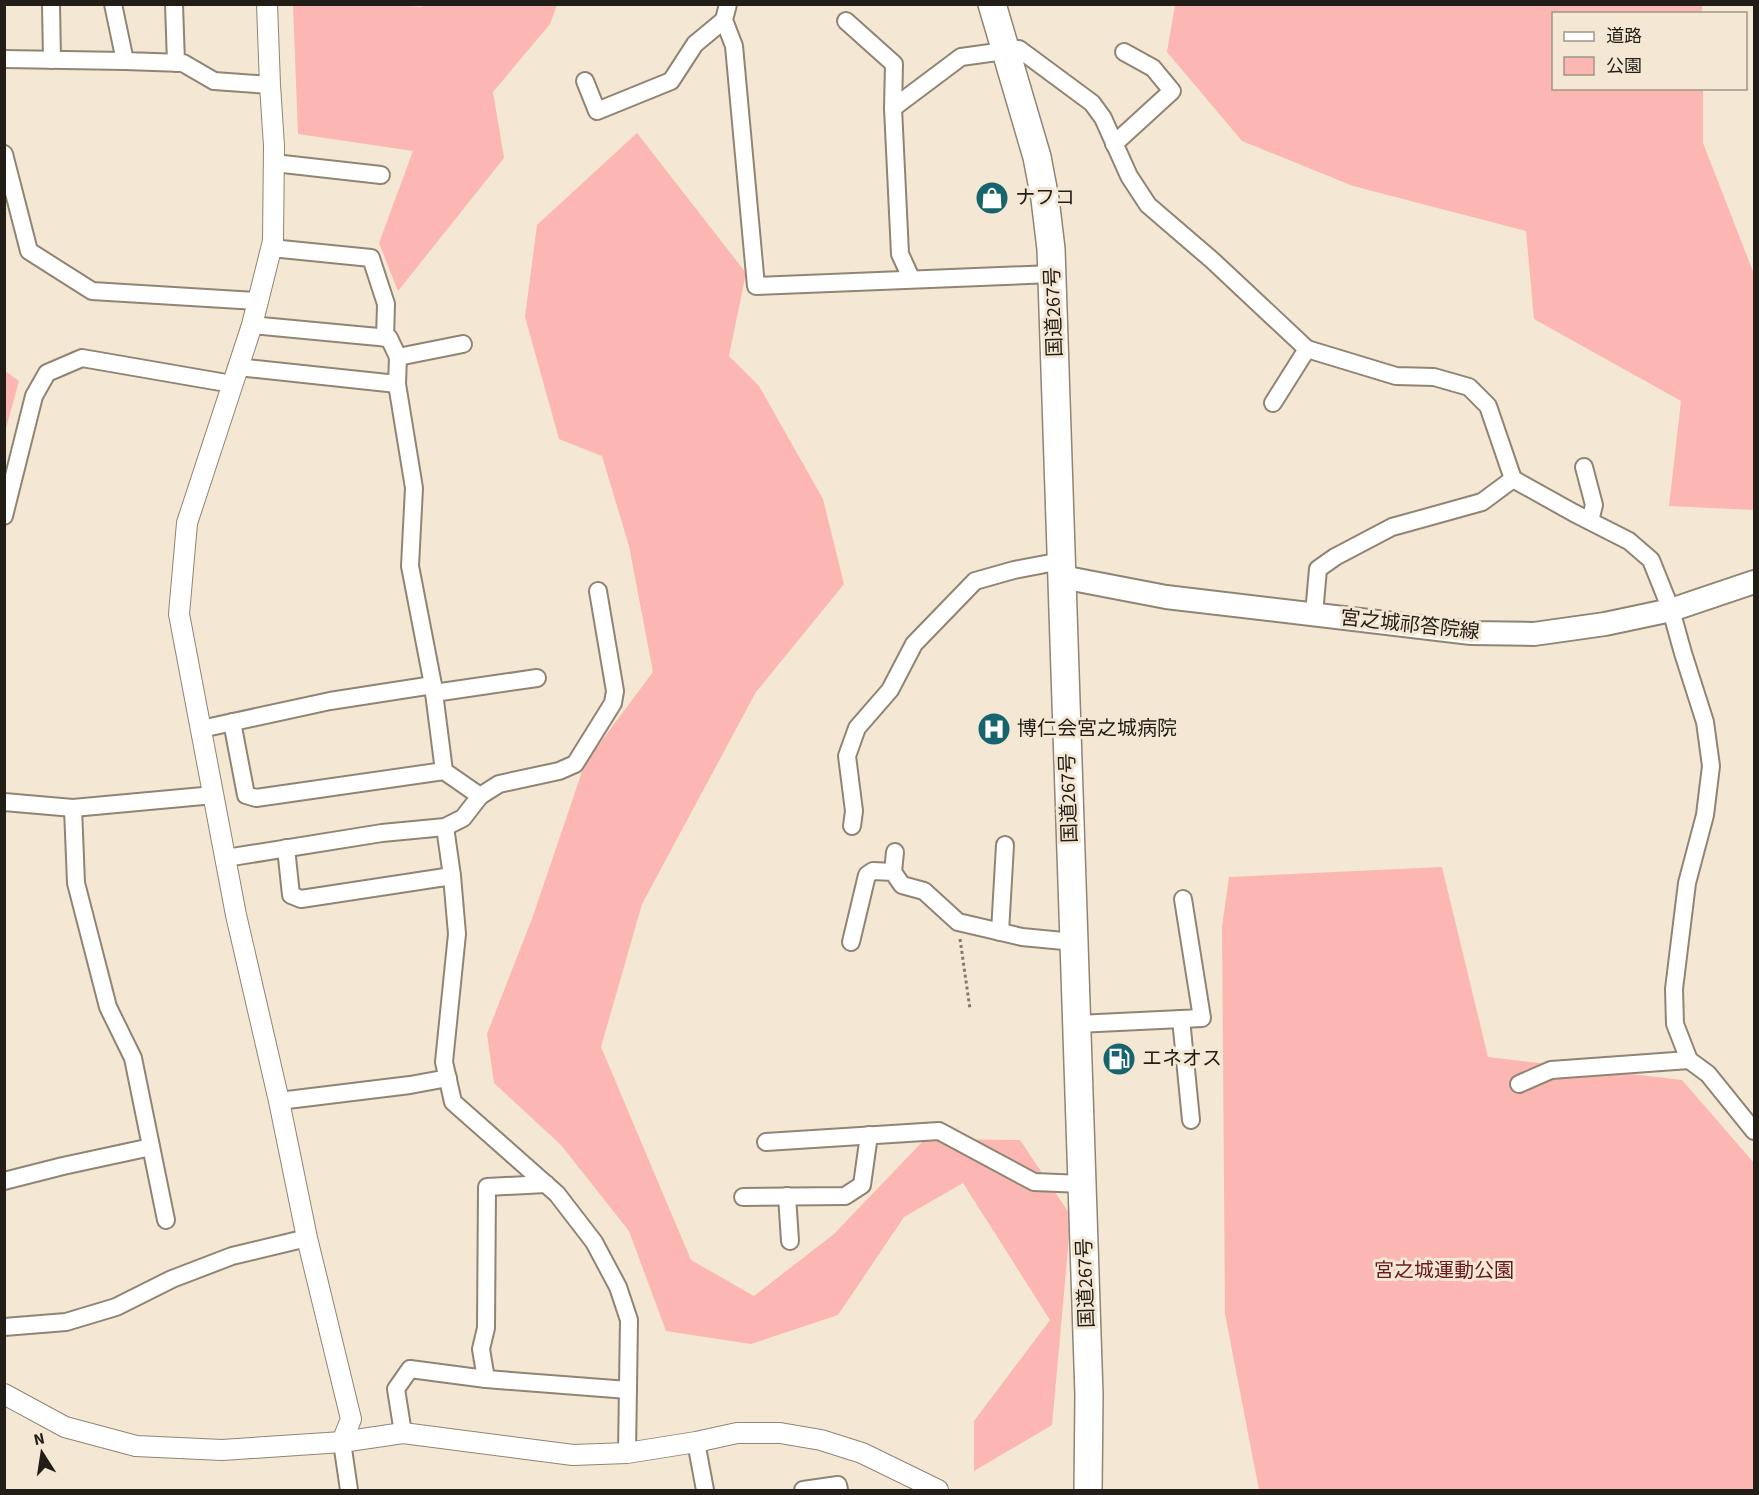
<svg xmlns="http://www.w3.org/2000/svg" width="1759" height="1495" viewBox="0 0 1759 1495" font-family="'Source Sans 3','Noto Sans JP',sans-serif">
	<style>
		.green { fill: #fcb7b2 }
		.lines { fill: none; stroke-linecap: round; stroke-linejoin: round }
		.minor-casing { stroke: #908473; stroke-width: 20 }
		.tertiary-casing { stroke: #908473; stroke-width: 22 }
		.secondary-casing { stroke: #908473; stroke-width: 26 }
		.trunk-casing { stroke: #908473; stroke-width: 30 }
		.path { stroke: #837a6e; stroke-width: 3; stroke-dasharray: 3 3; stroke-linecap: butt }
		.minor { stroke: #fff; stroke-width: 16 }
		.tertiary { stroke: #fff; stroke-width: 20 }
		.secondary { stroke: #fff; stroke-width: 22 }
		.trunk { stroke: #fff; stroke-width: 27 }
		.labels { text-anchor: middle; dominant-baseline: central; stroke-width: 6; stroke-linejoin: round; paint-order: stroke }
		.poi-label { font-size: 20px; fill: #221d16; stroke: #f4e7d4; text-anchor: start }
		.street-label { font-size: 20px; fill: #221d16; stroke: #f4e7d4 }
		.park-label { font-size: 20px; fill: #6a191b; stroke: #f4e7d4 }
	</style>
	<rect width="100%" height="100%" fill="#f4e7d4"/>
	<g class="green">
		<polygon points="386,4 422,7 423,4 557,5 550,24 493,92 504,158 398,291 379,243 413,151 298,134 293,5"/>
		<polygon points="1175,5 1702,5 1702,13 1554,14 1554,88 1703,89 1703,143 1754,274 1754,510 1669,506 1681,401 1534,319 1526,231 1353,186 1242,141 1167,52"/>
		<polygon points="637,133 746,273 729,356 759,386 823,499 844,584 756,692 642,904 601,1047 691,1260 754,1296 834,1234 925,1139 1020,1140 1071,1216 1052,1425 974,1471 974,1421 1050,1320 963,1183 904,1217 838,1315 751,1344 666,1331 629,1231 561,1145 494,1083 487,1034 533,916 585,763 653,672 629,546 602,456 559,439 525,317 537,225"/>
		<polygon points="5,371 19,381 5,432"/>
		<polygon points="1442,867 1488,1057 1682,1080 1754,1163 1754,1490 1259,1490 1225,1314 1222,927 1229,877"/>
	</g>
	<g class="lines">
		<g class="minor-casing">
			<g id="minor">
				<polyline points="51,4 52,60"/>
				<polyline points="113,4 125,61 183,63 214,81 270,85"/>
				<polyline points="174,4 176,63"/>
				<polyline points="728,4 724,20 734,46 756,286 1052,274"/>
				<polyline points="846,21 894,64 893,108"/>
				<polyline points="4,59 125,61"/>
				<polyline points="585,81 597,111 671,81 695,44 724,20"/>
				<polyline points="1114,144 1172,91 1153,68 1124,52"/>
				<polyline points="4,154 29,251 92,291 257,301"/>
				<polyline points="274,163 381,175"/>
				<polyline points="271,248 371,258 386,304 385,338"/>
				<polyline points="911,278 900,254 893,108 961,57 1019,49 1092,103 1103,118 1129,176 1148,205 1212,260 1307,349 1396,376 1434,377 1469,387 1488,406 1513,479 1574,513 1629,541 1651,560 1671,610 1683,653 1705,722 1711,766 1705,815 1687,883 1674,989 1675,1024 1689,1060 1708,1074 1754,1131"/>
				<polyline points="398,357 463,344"/>
				<polyline points="237,367 397,384"/>
				<polyline points="1273,403 1307,349"/>
				<polyline points="1584,467 1594,505 1590,521"/>
				<polyline points="4,516 34,396 47,373 82,358 232,384"/>
				<polyline points="1314,614 1318,569 1335,557 1392,527 1482,502 1513,479"/>
				<polyline points="434,693 537,678"/>
				<polyline points="232,722 246,795 256,798 444,771"/>
				<polyline points="201,729 330,701 433,685"/>
				<polyline points="480,796 499,784 559,771 575,764 613,703 615,691 598,591"/>
				<polyline points="4,802 73,808 214,795"/>
				<polyline points="73,808 76,883 108,1007 133,1058 166,1220"/>
				<polyline points="852,826 854,811 847,756 857,728 890,690 914,644 975,581 1014,570 1061,561"/>
				<polyline points="445,827 452,876 457,934 444,1062 453,1102 557,1194 594,1242 618,1287 629,1320 627,1453"/>
				<polyline points="286,848 291,895 301,899 452,876"/>
				<polyline points="226,858 382,833 445,827 463,818 480,796 444,771 433,685 410,566 414,488 397,384 398,357 389,338 252,325"/>
				<polyline points="893,872 895,852"/>
				<polyline points="1000,932 1005,845"/>
				<polyline points="851,942 867,875 873,871 893,872 902,885 924,891 958,922 1022,937 1074,942"/>
				<polyline points="1181,1019 1191,1120"/>
				<polyline points="1077,1024 1202,1018 1183,899"/>
				<polyline points="1519,1084 1551,1070 1689,1060"/>
				<polyline points="279,1101 410,1085 448,1078"/>
				<polyline points="766,1142 939,1131 1034,1182 1083,1184"/>
				<polyline points="4,1181 63,1166 151,1147"/>
				<polyline points="787,1196 790,1241"/>
				<polyline points="743,1197 845,1196 862,1185 869,1135"/>
				<polyline points="4,1327 66,1322 116,1307 172,1279 232,1256 307,1238"/>
				<polyline points="486,1379 481,1349 486,1328 487,1187 546,1184"/>
				<polyline points="403,1433 396,1389 410,1369 486,1379 628,1390"/>
				<polyline points="342,1442 349,1490"/>
				<polyline points="696,1442 705,1490"/>
				<polyline points="803,1490 838,1485 839,1490"/>
			</g>
		</g>
		<g class="tertiary-casing">
			<g id="tertiary">
				<polyline points="267,4 270,85 274,146 273,241 252,325 187,523 179,614 236,915 279,1101 307,1238 351,1419 342,1442"/>
				<polyline points="4,1394 65,1427 136,1446 222,1450 342,1442 403,1433 573,1455 627,1453 696,1442 737,1433 780,1433 821,1440 862,1453 938,1490"/>
			</g>
		</g>
		<g class="secondary-casing">
			<polyline id="secondary" points="1062,577 1166,597 1471,633 1534,634 1605,624 1671,610 1754,582"/>
		</g>
		<g class="trunk-casing">
			<polyline id="trunk" points="992,4 1037,157 1045,199 1051,249 1089,1395 1088,1490"/>
		</g>
		<polyline class="path" points="960,939 970,1009"/>
		<use href="#minor" class="minor"/>
		<use href="#tertiary" class="tertiary"/>
		<use href="#secondary" class="secondary"/>
		<use href="#trunk" class="trunk"/>
	</g>
	<defs>
		<g id="shop-disc" transform="scale(1.725)"><circle r="9.5" fill="#18646e" stroke="#f4e7d4"/><path d="M-5-2.5h2.3a2.7 3.5 0 0 1 5.4 0H5L5.5 6h-11ZM-1.5-2.5h3a1.5 2.3 0 0 0-3 0Z" fill="#fff"/></g>
		<g id="hospital-disc" transform="scale(1.725)"><circle r="9.5" fill="#18646e" stroke="#f4e7d4"/><path d="M-5-5h3v3.5h4V-5h3V5h-3V1.5h-4V5h-3Z" fill="#fff"/></g>
		<g id="fuel-disc" transform="scale(1.725)"><circle r="9.5" fill="#18646e" stroke="#f4e7d4"/><path d="M-5.5-6h7V0h2V4h1.3V-2.5L3-4.5l.8-.8L6-3V5H2.5V1h-1V6h-7ZM-4.2-4.7v3.2H.2V-4.7Z" fill="#fff"/></g>
	</defs>
	<g fill-rule="evenodd">
		<use href="#shop-disc" x="992" y="198"/>
		<use href="#hospital-disc" x="994" y="729"/>
		<use href="#fuel-disc" x="1119" y="1059"/>
	</g>
	<g class="labels">
		<g class="poi-label">
			<text x="1015" y="198">ナフコ</text>
			<text x="1017" y="729">博仁会宮之城病院</text>
			<text x="1142" y="1059">エネオス</text>
		</g>
		<g class="street-label">
			<text transform="translate(1054 312) rotate(-92)">国道267号</text>
			<text transform="translate(1410 625) rotate(6)">宮之城祁答院線</text>
			<text transform="translate(1069 798) rotate(-92)">国道267号</text>
			<text transform="translate(1086 1283) rotate(-92)">国道267号</text>
		</g>
		<g class="park-label">
			<text x="1444" y="1271">宮之城運動公園</text>
		</g>
	</g>
	<rect width="1759" height="1495" fill="none" stroke="#221d16" stroke-width="12"/>
	<rect x="1552" y="12" width="195" height="78" fill="#f4e7d4" stroke="#a09688" stroke-width="1.5"/>
	<rect x="1564" y="32" width="30" height="9" fill="#ffffff" stroke="#a09688" stroke-width="1.5"/>
	<text x="1606" y="42" font-size="18" fill="#221d16">道路</text>
	<rect x="1564" y="57" width="30" height="18" fill="#fcb7b2" stroke="#a09688" stroke-width="1.5"/>
	<text x="1606" y="72" font-size="18" fill="#221d16">公園</text>
	<g transform="translate(42 1453) rotate(348)" stroke="#f4e7d4" stroke-width="4.5" paint-order="stroke">
	<path d="M0-4.5L10 22L0 15L-10 22Z" fill="#221d16"/>
	<text y="-9" font-size="16" font-weight="bold" text-anchor="middle" fill="#221d16">N</text>
	</g>
</svg>
